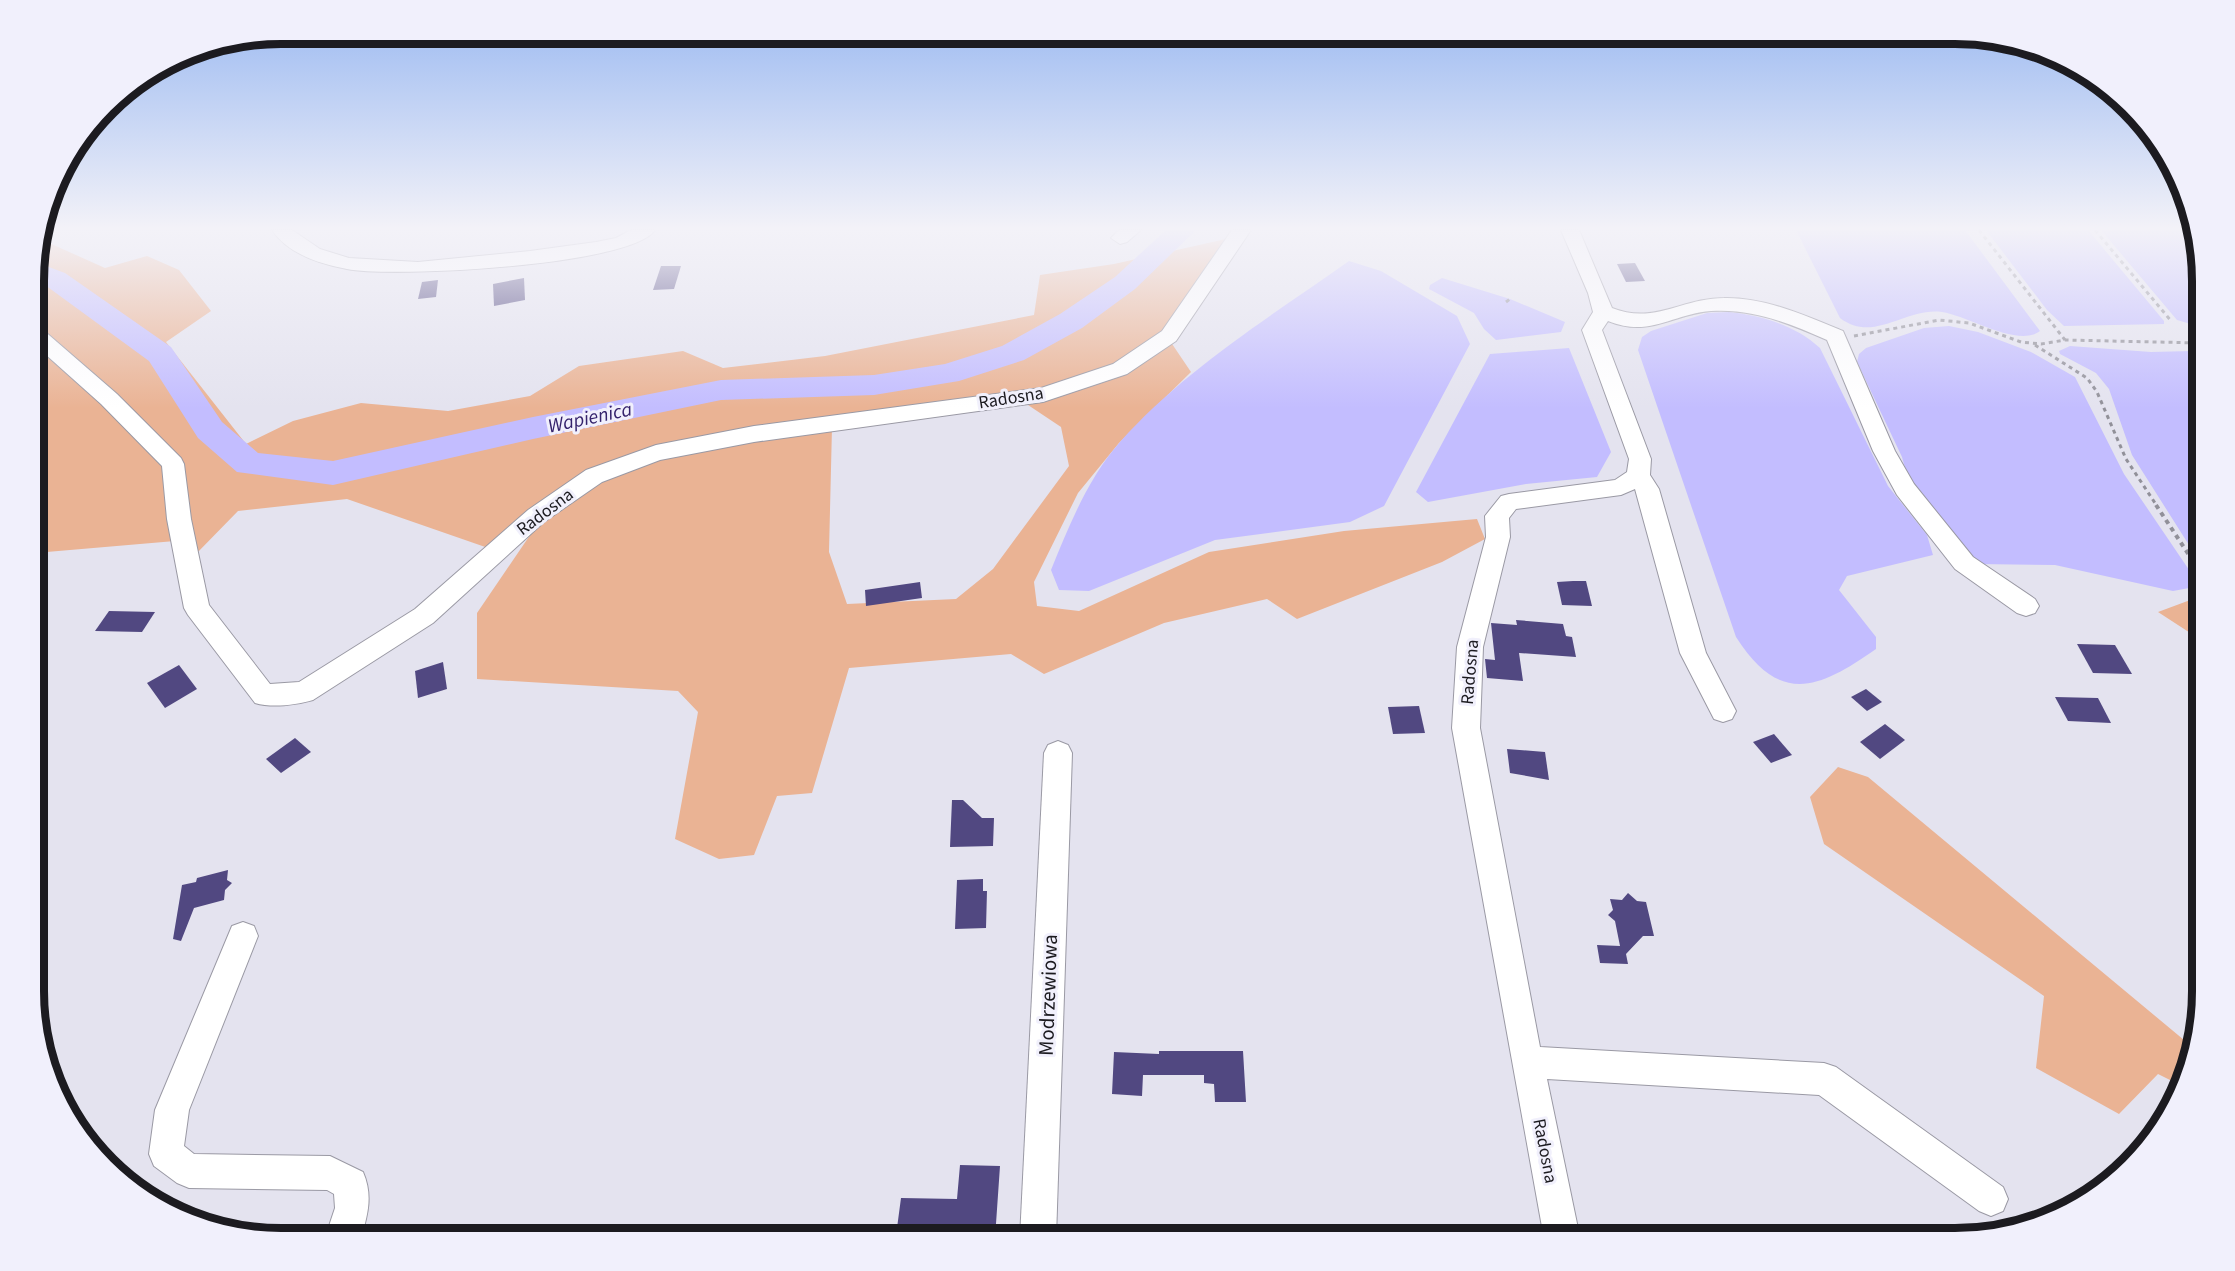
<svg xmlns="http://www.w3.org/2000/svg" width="2235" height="1271" viewBox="0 0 2235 1271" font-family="'Source Sans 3',sans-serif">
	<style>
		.green { fill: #eab394 }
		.water { fill: #c3bdff }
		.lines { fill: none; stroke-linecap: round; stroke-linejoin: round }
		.river { fill: #c3bdff; fill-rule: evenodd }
		.building { fill: #514881 }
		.minor-casing { stroke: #9a99a4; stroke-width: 2 }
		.path-far1 { stroke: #919099; stroke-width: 3; stroke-dasharray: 4 4; stroke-linecap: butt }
		.path { stroke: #919099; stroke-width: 4; stroke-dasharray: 4.5 4.5; stroke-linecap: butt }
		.minor { fill: #fff; fill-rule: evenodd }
		.labels { text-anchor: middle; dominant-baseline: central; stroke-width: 6; stroke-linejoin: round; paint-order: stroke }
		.street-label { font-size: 18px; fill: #1c1b20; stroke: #f1f0fc }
		.water-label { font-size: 20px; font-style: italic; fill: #34226c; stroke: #f1f0fc }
		.near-street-label { font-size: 21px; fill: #1c1b20; stroke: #f1f0fc }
		.rim { fill: none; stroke: #1c1b20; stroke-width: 8 }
	</style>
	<rect width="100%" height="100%" fill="#e4e3ef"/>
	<g class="green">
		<polygon points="38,238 105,268 147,256 179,270 211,311 166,342 246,444 293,421 361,403 448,411 530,396 579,366 683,351 723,368 825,356 1034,315 1040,275 1114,264 1226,239 1164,332 1191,372 1119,443 1078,493 1034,582 1037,606 1079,611 1209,552 1344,531 1477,519 1485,539 1442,562 1297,619 1267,599 1164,623 1044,674 1011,654 849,668 812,793 777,796 754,855 719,859 675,839 698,712 678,691 477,679 477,613 541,519 598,480 658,456 832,427 829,552 847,604 956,599 993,569 1069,466 1061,427 1010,393 755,430 592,473 491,549 347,499 238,511 196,554 179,463 35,321 35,248"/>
		<polygon points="35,340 167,466 175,541 35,553"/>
		<polygon points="2201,596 2201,640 2158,612"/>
		<polygon points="1838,767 1868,777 2190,1045 2178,1084 2158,1074 2119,1114 2036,1068 2044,996 1824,844 1810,797"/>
	</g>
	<g class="water">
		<path d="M1796 230H1965L2040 331C2018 348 1969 316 1942 312 1905 307 1874 344 1840 318Z"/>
		<polygon points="1986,230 2088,230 2164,321 2164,324 2064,326 2047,310"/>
		<polygon points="2101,230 2195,230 2201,264 2201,327 2177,320"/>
		<path d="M1349 261 1381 271 1457 316 1470 344 1384 506 1350 522 1215 540 1089 591 1059 590 1051 570C1069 526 1088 478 1120 442 1185 369 1270 317 1349 261Z"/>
		<polygon points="1442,278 1510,299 1565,322 1561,332 1496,340 1484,329 1474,313 1429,289 1430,285"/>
		<path d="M1729 312C1763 316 1795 325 1820 348L1888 486 1927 535 1933 555 1847 576 1839 590 1876 637V649C1819 689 1780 706 1736 637L1638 350 1642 337 1651 331 1707 313Z"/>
		<path d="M1949 326 1978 332 2031 352 2075 377 2124 474 2200 586 2173 591 2055 565 1975 564C1951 534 1910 494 1902 457L1857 362 1859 354 1866 348 1924 328Z"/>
		<polygon points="2070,346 2151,352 2192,351 2201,354 2201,564 2132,455 2109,389 2096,373 2060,354 2059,351"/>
		<polygon points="1569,348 1611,452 1597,477 1526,484 1428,502 1416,492 1490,354"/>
	</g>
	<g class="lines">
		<polygon class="river" points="1166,230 1196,230 1135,289 1082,328 1024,360 959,381 874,395 721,400 533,439 333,485 237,472 198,438 149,361 45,285 35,281 35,262 65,273 171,347 222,422 258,453 333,461 533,417 721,380 874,375 945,364 1002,346 1060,314 1115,277"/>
	</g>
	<g class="building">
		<polygon points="1635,263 1645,281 1626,282 1617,264"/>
		<polygon points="661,266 681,266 674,289 653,290"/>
		<polygon points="524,278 525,300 494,306 493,284"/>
		<polygon points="438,280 436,297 418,299 422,282"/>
		<polygon points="1573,581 1586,581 1592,606 1562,605 1557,582"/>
		<polygon points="920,582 922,598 866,606 865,590"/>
		<polygon points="109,611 155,612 142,632 95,631"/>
		<polygon points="1516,620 1563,624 1566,636 1572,637 1576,657 1519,653 1523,681 1487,678 1485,659 1495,660 1491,623 1517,625"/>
		<polygon points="2077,644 2115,645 2132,674 2093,673"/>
		<polygon points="443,662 447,689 418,698 415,671"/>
		<polygon points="179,665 197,689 165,708 147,683"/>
		<polygon points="1866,689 1882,702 1867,711 1851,697"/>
		<polygon points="2055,697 2098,698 2111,723 2068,721"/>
		<polygon points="1419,706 1425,733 1393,734 1388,707"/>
		<polygon points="1885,724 1905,740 1880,759 1860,742"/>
		<polygon points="1774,734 1792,755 1771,763 1753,742"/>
		<polygon points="295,738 311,752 281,773 266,759"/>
		<polygon points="1507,749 1545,752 1549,780 1510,773"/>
		<polygon points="952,800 963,800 982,818 994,818 993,846 950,847"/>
		<polygon points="228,870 227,880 232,883 225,890 224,900 194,908 181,941 173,939 182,885 196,882 197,878"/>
		<polygon points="983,879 983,891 987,891 986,928 955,929 957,880"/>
		<polygon points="1628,893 1637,901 1646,902 1654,936 1643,936 1626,954 1628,964 1600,963 1597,945 1620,946 1615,921 1608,915 1613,910 1610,899 1622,900"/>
		<polygon points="1159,1051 1243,1051 1246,1102 1215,1102 1214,1084 1204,1083 1204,1075 1143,1075 1142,1096 1112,1094 1114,1052 1159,1054"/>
		<polygon points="960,1165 1000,1166 995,1238 926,1238 927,1228 897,1228 901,1198 957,1199"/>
	</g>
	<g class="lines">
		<g class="minor-casing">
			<g id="minor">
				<path d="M272 230H292L320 249 349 258 418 262 530 251 596 242 616 238 631 230H655C631 266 392 278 347 269 320 264 288 254 272 230Z"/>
				<polygon points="1119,230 1141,230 1127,242 1120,244 1111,238"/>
				<path d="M1232 230H1251L1176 341 1127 374 1043 402 754 442 660 460 602 482 544 522 433 623 313 700C296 705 272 708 255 703L188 615 184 608 167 519 162 466 101 404 35 345V327L42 329 117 394 181 458 184 464 191 519 209 605 270 684 299 682 415 609 528 510 586 470 656 445 754 426 1041 388 1113 364 1162 331Z"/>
				<path d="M1561 230H1579L1612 308C1654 325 1682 298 1724 298 1765 297 1806 316 1843 331L1895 451 1914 484 1973 557 2035 599 2039 606 2035 613 2026 616 2017 613 1955 569 1897 495 1873 451 1827 340C1790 324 1753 308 1711 311 1672 314 1650 338 1608 321L1602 330 1651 459 1650 475 1659 489 1706 653 1736 711 1732 719 1723 722 1714 719 1680 653 1635 489 1621 495 1516 509 1509 518 1510 537 1483 647 1480 728 1540 1047 1824 1063 1836 1067 2003 1187 2008 1199 2003 1211 1991 1216 1979 1211 1819 1095 1547 1079 1580 1238H1544L1452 728 1457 647 1486 537 1485 516 1501 496 1509 494 1615 480 1627 472 1629 459 1582 330 1593 312 1588 293Z"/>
				<polygon points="1058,741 1068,745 1072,753 1056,1238 1020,1238 1044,753 1048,745"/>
				<path d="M243 922 254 926 258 936 189 1110 184 1146 194 1154 330 1156 363 1172C373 1195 368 1214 361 1238H325L335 1208 334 1194 327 1190 189 1188 177 1183 154 1166 149 1154 155 1110 232 926Z"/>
			</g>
		</g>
		<g class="path-far1">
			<polyline points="1979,230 2065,340"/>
			<polyline points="2095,230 2172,322"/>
			<polyline points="1506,302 1510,299"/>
			<polyline points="1854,336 1939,320 1969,323 2021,342 2041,344 2065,340 2201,343"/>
			<polyline points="2035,345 2087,378 2097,392 2126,459 2157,506"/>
		</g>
		<polyline class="path" points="2156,505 2201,573"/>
		<use href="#minor" class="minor"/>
	</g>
	<linearGradient id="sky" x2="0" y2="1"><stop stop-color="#99b8f1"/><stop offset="0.56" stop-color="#f3f2f8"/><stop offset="1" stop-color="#f3f2f8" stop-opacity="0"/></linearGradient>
	<rect width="2235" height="408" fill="url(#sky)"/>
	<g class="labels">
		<g class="street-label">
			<text transform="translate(1011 398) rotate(-9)">Radosna</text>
			<text transform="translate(545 512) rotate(-37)">Radosna</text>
			<text transform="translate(1470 672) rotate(-85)">Radosna</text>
			<text transform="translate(1545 1151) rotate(79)">Radosna</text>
		</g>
		<g class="water-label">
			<text transform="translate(590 418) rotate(-12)">Wapienica</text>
		</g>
		<g class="near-street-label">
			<text transform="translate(1048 995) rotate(-88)">Modrzewiowa</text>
		</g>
	</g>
	<path d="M0 0H2235V1271H0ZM281 44H1955A237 237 0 0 1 2192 281V991A237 237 0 0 1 1955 1228H281A237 237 0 0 1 44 991V281A237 237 0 0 1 281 44Z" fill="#f1f0fc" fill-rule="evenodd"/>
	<path class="rim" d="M281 44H1955A237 237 0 0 1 2192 281V991A237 237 0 0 1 1955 1228H281A237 237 0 0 1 44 991V281A237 237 0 0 1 281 44Z"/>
</svg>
